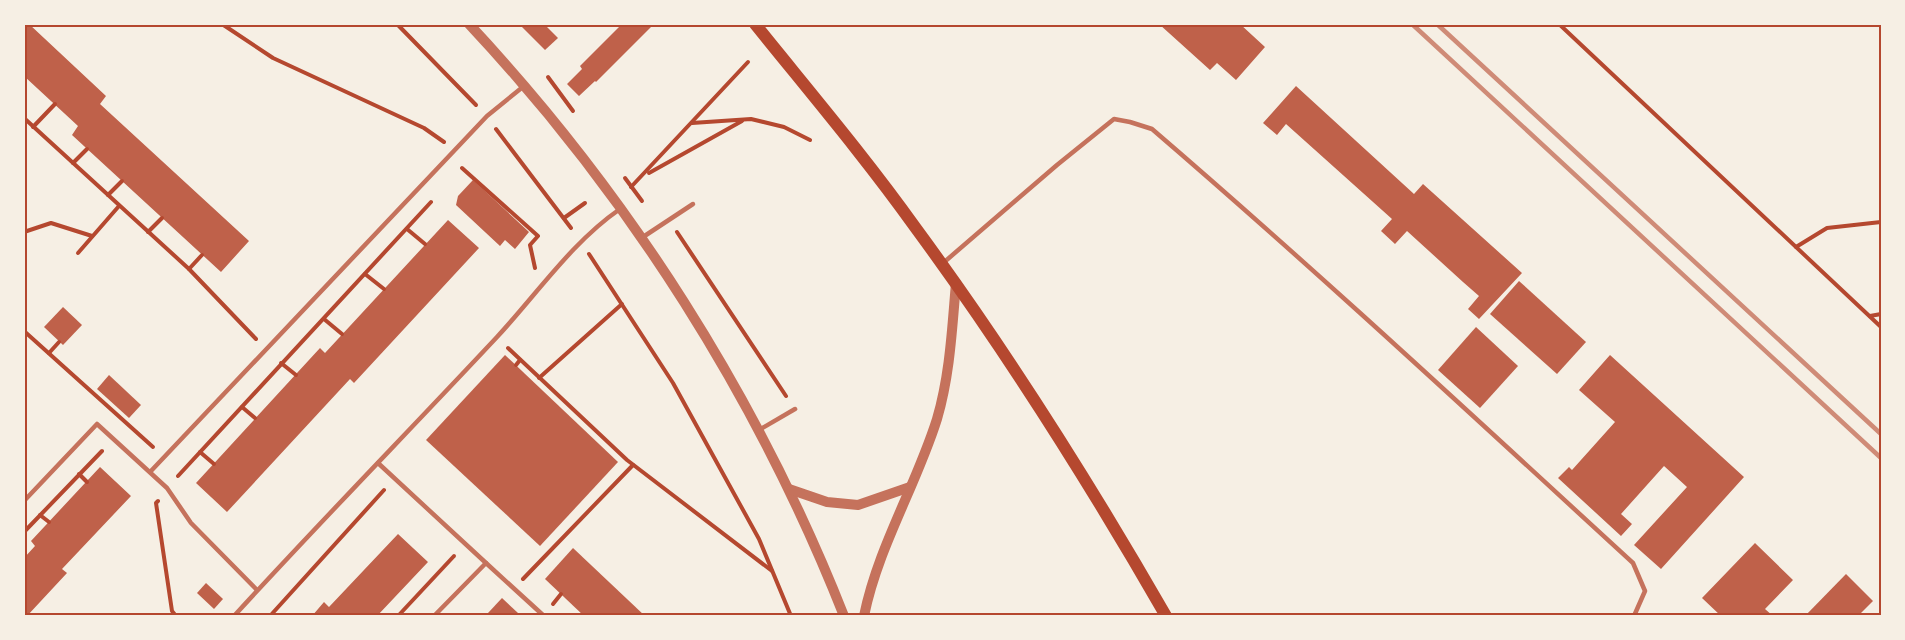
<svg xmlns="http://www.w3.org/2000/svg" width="1905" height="640" viewBox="0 0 1905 640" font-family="'Asap Condensed',sans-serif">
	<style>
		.building { fill: #bf614a }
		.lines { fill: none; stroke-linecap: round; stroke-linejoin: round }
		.path { stroke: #b5482f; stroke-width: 4 }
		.service { stroke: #c5725c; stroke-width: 4.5 }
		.tertiary { stroke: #c5725c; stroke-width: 10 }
		.secondary { stroke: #b5482f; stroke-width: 12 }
		.rail { stroke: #cf8b77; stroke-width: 4.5 }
		.neatline { fill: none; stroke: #b5482f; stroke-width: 2 }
	</style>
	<rect width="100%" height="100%" fill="#f6efe4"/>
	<g class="building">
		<polygon points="24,24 29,24 106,96 100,104 249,241 221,272 72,135 78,126 24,76"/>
		<polygon points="519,24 544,24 558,38 545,50"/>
		<polygon points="622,24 654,24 596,82 595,81 579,96 567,84 582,69 580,66"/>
		<polygon points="1159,24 1240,24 1265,47 1236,80 1217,63 1210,70"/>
		<polygon points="1296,86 1414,194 1423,184 1522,273 1479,319 1468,309 1479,296 1463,282 1407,231 1395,244 1381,231 1392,219 1286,124 1277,135 1263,123"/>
		<polygon points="473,180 529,232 515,249 505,240 500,246 456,205 458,196"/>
		<polygon points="448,220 479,248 354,383 350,379 227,512 196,483 320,348 325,353"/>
		<polygon points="1519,281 1586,342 1557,374 1490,314"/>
		<polygon points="63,307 82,325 63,345 44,327"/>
		<polygon points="1476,327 1518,366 1480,408 1438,370"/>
		<polygon points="505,355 618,462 540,546 426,440"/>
		<polygon points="1610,355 1744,477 1661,569 1634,545 1687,487 1664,466 1621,514 1632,524 1621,536 1558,478 1569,467 1572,470 1615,422 1579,390"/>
		<polygon points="109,375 141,405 129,418 97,389"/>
		<polygon points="100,467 131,496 62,569 67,573 27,616 24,616 24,558 35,546 31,541"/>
		<polygon points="398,534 428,562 377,616 312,616 324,602 329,607"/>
		<polygon points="1755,543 1793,580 1765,609 1773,616 1721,616 1702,598"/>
		<polygon points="573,548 645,616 584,616 545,579"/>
		<polygon points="1846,574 1873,601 1858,616 1805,616"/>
		<polygon points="206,583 223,599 214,609 197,593"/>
		<polygon points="502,598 518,613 514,616 492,616 488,613"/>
	</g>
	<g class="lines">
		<g class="path">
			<polyline points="222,24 273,58 424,128 444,142"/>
			<polyline points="397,24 476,105"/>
			<polyline points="1559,24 1881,327"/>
			<polyline points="548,77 573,111"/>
			<polyline points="24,118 189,269 256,339"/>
			<polyline points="692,123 751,119 784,127 810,140"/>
			<polyline points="33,127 55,104"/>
			<polyline points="496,129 571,228"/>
			<polyline points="73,163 87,149"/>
			<polyline points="462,168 538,236 530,245 535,268"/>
			<polyline points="649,173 742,121"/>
			<polyline points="625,178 642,201"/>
			<polyline points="631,187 748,62"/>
			<polyline points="108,195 122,181"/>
			<polyline points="564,218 585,203"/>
			<polyline points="407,229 425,244"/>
			<polyline points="24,232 51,223 92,236"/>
			<polyline points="148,232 162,218"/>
			<polyline points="677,232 786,396"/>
			<polyline points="1796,247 1827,228 1881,222"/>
			<polyline points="78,253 119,206"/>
			<polyline points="589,254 673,383 759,539 791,616"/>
			<polyline points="189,269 202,255"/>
			<polyline points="365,274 384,289"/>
			<polyline points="1870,316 1881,314"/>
			<polyline points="324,319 342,334"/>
			<polyline points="24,331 153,447"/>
			<polyline points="508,348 627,460 772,571"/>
			<polyline points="49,353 59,342"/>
			<polyline points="281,363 296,375"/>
			<polyline points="516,365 520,360"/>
			<polyline points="539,378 622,304"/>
			<polyline points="242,407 255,418"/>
			<polyline points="200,452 214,464"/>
			<polyline points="79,474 87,482"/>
			<polyline points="178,476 431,202"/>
			<polyline points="158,501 156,503 172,611 176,616"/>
			<polyline points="40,515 49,522"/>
			<polyline points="24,532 102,451"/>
			<polyline points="523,579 633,465"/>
			<polyline points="553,604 561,594"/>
			<polyline points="270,616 384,490"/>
			<polyline points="398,616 454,556"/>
		</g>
		<g class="service">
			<polyline points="643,237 693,204"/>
			<path d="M942 264 1057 165 1114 119 1130 122 1152 129C1316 270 1474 417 1633 563L1645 591 1634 616"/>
			<polyline points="759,430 795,409"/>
			<polyline points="378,463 486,563"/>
			<polyline points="151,471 487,116 524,86"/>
			<polyline points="24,501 97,424 167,488 191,523 257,590"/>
			<path d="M234 616C320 522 410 430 497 337 537 294 572 242 620 209"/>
			<polyline points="434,616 486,563 544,616"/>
		</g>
		<g class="tertiary">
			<path d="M469 24C629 195 758 398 844 616"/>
			<polyline points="789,489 827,502 858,505 910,487"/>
			<path d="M864 616C878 547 916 486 937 419 950 375 952 329 956 283"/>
		</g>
		<path class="secondary" d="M755 24C809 91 865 157 915 227 1007 352 1089 482 1166 616"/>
		<g class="rail">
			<polyline points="1412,24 1881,458"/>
			<polyline points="1437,24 1881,434"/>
		</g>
	</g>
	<rect width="1905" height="640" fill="none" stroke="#f6efe4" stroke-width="51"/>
	<rect x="26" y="26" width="1854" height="588" class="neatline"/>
</svg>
